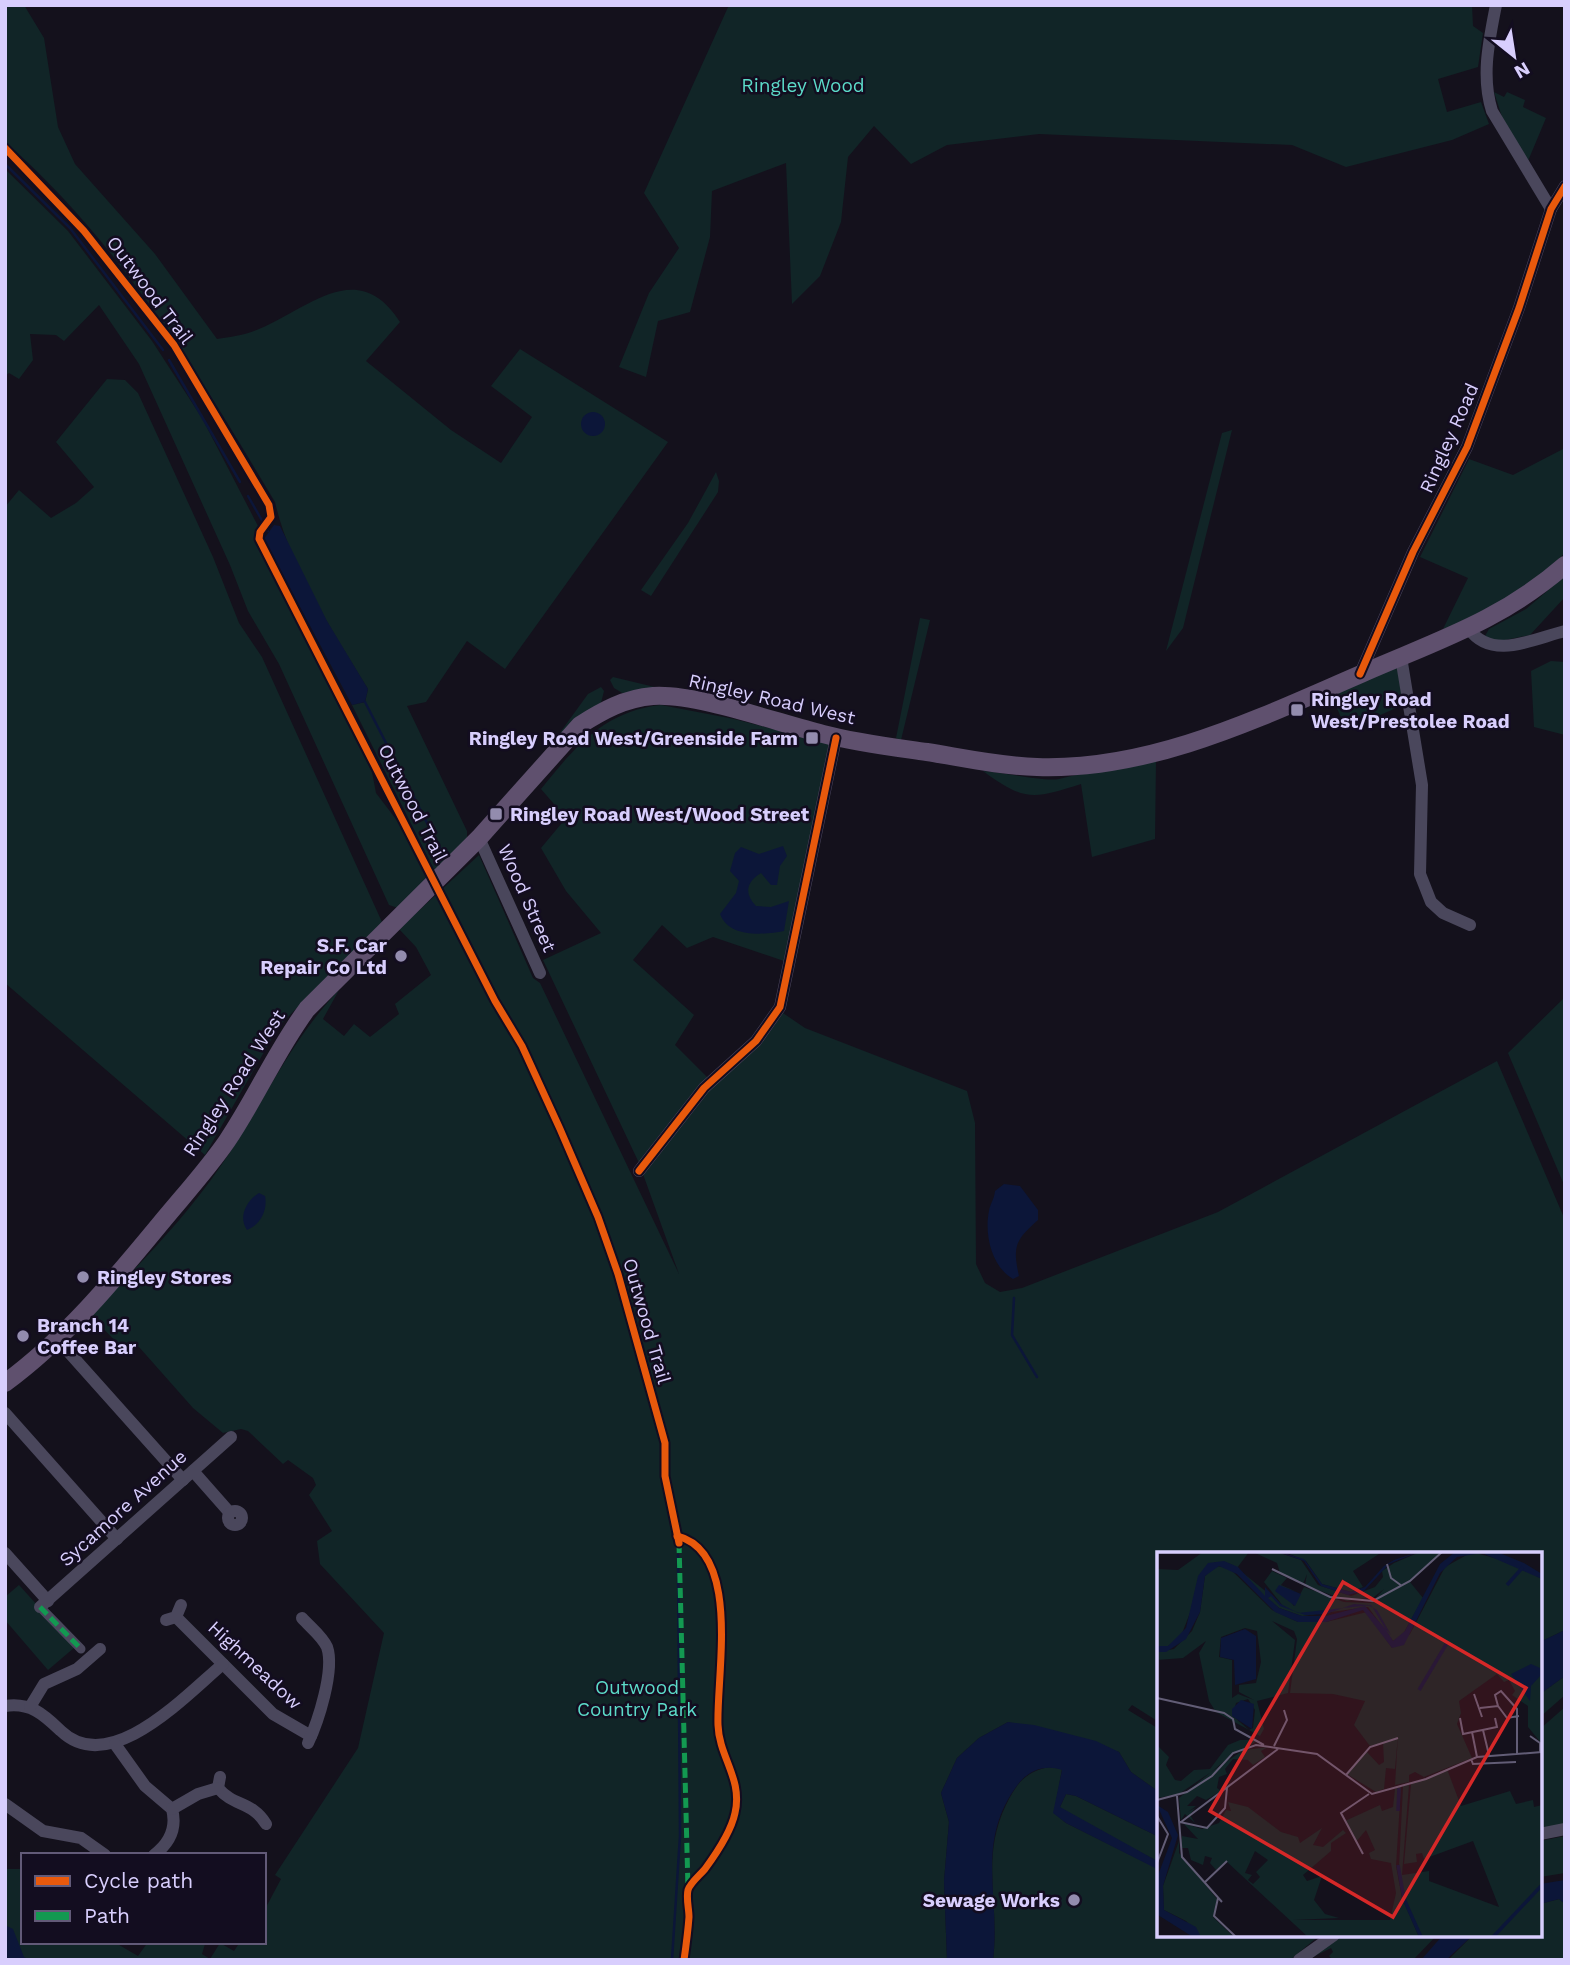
<svg xmlns="http://www.w3.org/2000/svg" width="1570" height="1965" viewBox="0 0 1570 1965" font-family="'Work Sans',sans-serif">
	<style>
		.green { fill: #112527 }
		.water { fill: #0c1639 }
		.lines { fill: none; stroke-linecap: round; stroke-linejoin: round }
		.stream { stroke: #0c1639; stroke-width: 2.5 }
		.pedestrian { stroke: #4a475c; stroke-width: 9 }
		.minor { stroke: #4a475c; stroke-width: 12 }
		.primary { stroke: #5f506e; stroke-width: 18 }
		.quiet { stroke: #139951; stroke-width: 5; stroke-dasharray: 10 5; stroke-linecap: butt }
		.cycleway-casing { stroke: #130d20; stroke-width: 11 }
		.cycleway { stroke: #e8590c; stroke-width: 7 }
		.poi-dot { fill: #938cae; stroke: #130d20; stroke-width: 2.5 }
		.labels { text-anchor: middle; dominant-baseline: central; stroke-width: 5; stroke-linejoin: round; paint-order: stroke }
		.park-label { font-size: 19px; fill: #5cdbc9; stroke: #130d20 }
		.street-label { font-size: 19px; fill: #d8cefd; stroke: #130d20 }
		.poi-label { font-size: 19px; font-weight: bold; fill: #d8cefd; stroke: #130d20; text-anchor: start }
		.inset-river { fill: none; stroke: #0c1639; stroke-width: 3.5 }
		.inset-road { fill: none; stroke: #625d76; stroke-width: 2 }
		.view { fill: #d62828; fill-opacity: 0.15; stroke: #d62828; stroke-width: 3.5 }
		.inset-edge { fill: none; stroke: #d8cefd; stroke-width: 3.5 }
	</style>
	<rect width="100%" height="100%" fill="#14111c"/>
	<g class="green">
		<path d="M5 5H24L44 38 58 127 75 164 155 254 217 339C231 337 246 335 259 329 309 308 358 256 400 322L366 361 451 430 501 463 532 417 491 386 520 349 668 442 505 669 467 641 426 702 407 706 467 831V839L435 872 352 705 365 702 368 689C333 631 290 568 275 502 198 373 119 241 5 142Z"/>
		<polygon points="729,5 1472,5 1473,26 1483,33 1478,67 1438,79 1447,112 1481,102 1489,124 1452,140 1346,167 1292,145 1039,134 947,145 911,164 874,126 848,157 841,222 820,276 792,304 786,163 712,191 710,237 690,312 658,321 646,377 619,367 649,293 679,248 644,193"/>
		<polygon points="1494,92 1504,97 1507,92 1525,100 1523,107 1546,118 1528,161 1502,117"/>
		<polygon points="5,169 68,231 152,341 202,418 258,526 254,539 372,772 376,793 408,835 428,878 398,908 389,905 279,664 248,611 230,565 139,364 99,305 64,341 56,335 30,334 33,360 19,379 9,373 5,376"/>
		<polygon points="107,379 125,380 138,393 213,557 239,623 262,657 382,922 279,1026 205,1155 5,983 5,507 19,490 51,518 76,503 94,487 56,442"/>
		<polygon points="1232,430 1183,628 1166,651 1222,433"/>
		<path d="M1565 448V553C1528 588 1491 613 1443 629L1468 578 1420 557 1469 459 1513 475Z"/>
		<polygon points="716,472 719,481 718,492 651,596 641,590 688,523"/>
		<polygon points="1565,576 1565,597 1530,635 1495,642 1485,636 1489,629 1526,609"/>
		<polygon points="920,618 930,620 901,740 896,738"/>
		<polygon points="1551,661 1565,662 1565,735 1534,727 1531,671"/>
		<polygon points="1397,665 1403,705 1369,720 1344,724 1331,695"/>
		<polygon points="613,677 667,690 624,694 614,688 610,680"/>
		<polygon points="601,687 604,691 601,703 546,752 588,694"/>
		<path d="M661 705 734 719 831 744 784 961 713 937 687 948 662 925 633 960 694 1015 675 1045 714 1084 763 1041 783 1013 805 1028 967 1091 975 1123 976 1264 985 1283 1000 1292 1022 1288 1218 1212 1497 1061 1565 1220V1630L1540 1642V1554H1159V1722L1132 1705 1128 1710 1159 1729V1792L1131 1772 1119 1752 1008 1722 979 1738 957 1758 941 1793 949 1822 944 1881 947 1960H5V1869H23V1942H114L138 1956 148 1942H202L205 1944 202 1954 210 1959 220 1943 234 1951 240 1942H264V1911L281 1879 275 1875 358 1748 384 1633 320 1564 317 1541 332 1531 309 1495 316 1485 313 1478 288 1460 283 1464 248 1431 241 1429 223 1433 193 1408 139 1347 133 1346 126 1352 90 1315C136 1268 183 1221 220 1167 261 1108 289 1042 339 990L323 1019 344 1036 354 1024 370 1037 399 1014 395 1004 431 975 416 947 399 929 479 855 533 978 540 983 679 1274 639 1163 543 960 601 933 566 891 541 848 566 818 541 789C575 747 604 711 661 705Z"/>
		<path d="M1156 761 1155 839 1092 857 1081 784C1033 799 1025 802 983 771 1001 772 1045 782 1059 779 1090 771 1124 767 1156 761Z"/>
		<polygon points="1565,997 1565,1187 1508,1053"/>
		<polygon points="19,1585 75,1647 48,1670 5,1620 5,1597"/>
		<polygon points="1565,1676 1565,1695 1540,1717 1540,1694"/>
		<polygon points="1565,1707 1565,1824 1540,1830 1540,1729"/>
		<path d="M1049 1767 1062 1769 1054 1813 1066 1823 1159 1869V1935H1320L1290 1960H993C1000 1904 980 1859 1006 1805 1016 1784 1025 1772 1049 1767Z"/>
		<polygon points="1066,1794 1076,1796 1159,1837 1159,1862 1066,1813 1060,1807"/>
		<polygon points="1565,1836 1565,1873 1540,1877 1540,1841"/>
		<polygon points="1559,1899 1565,1904 1565,1960 1448,1960 1473,1935 1540,1935 1540,1904"/>
		<polygon points="1340,1935 1437,1935 1413,1960 1333,1960 1329,1956 1333,1952 1331,1948 1307,1960"/>
	</g>
	<g class="water">
		<circle cx="593" cy="424" r="12"/>
		<polygon points="274,525 280,526 327,621 368,689 365,702 352,705 264,539"/>
		<path d="M783 846 787 856 780 866 777 885H771L761 873C746 882 744 894 756 906L771 907 789 901 784 931C763 935 729 938 720 914L736 893 739 881 730 871 735 853 741 847 759 854Z"/>
		<path d="M1004 1184 1020 1186 1038 1210V1220C1016 1240 1012 1245 1019 1276L1013 1279C992 1267 984 1235 989 1211 990 1204 994 1200 995 1191Z"/>
		<path d="M259 1193 265 1196C268 1210 260 1225 247 1230 238 1217 246 1201 259 1193Z"/>
		<polygon points="1565,1630 1565,1676 1540,1694 1540,1642"/>
		<path d="M1008 1722 1034 1725 1096 1741 1119 1752 1131 1772 1159 1792V1837L1076 1796 1066 1794 1060 1807 1159 1862V1870L1066 1823 1053 1813 1062 1770C1046 1764 1029 1770 1019 1783 974 1841 1001 1896 993 1960H947L944 1881 949 1822 941 1793 957 1758 979 1738Z"/>
		<polygon points="1565,1880 1565,1904 1559,1899 1540,1904 1540,1884"/>
		<polygon points="5,1925 13,1929 24,1957 30,1960 5,1960"/>
		<polygon points="1443,1935 1473,1935 1446,1960 1421,1960"/>
	</g>
	<g class="lines">
		<g class="stream">
			<polyline points="5,164 70,228 163,350"/>
			<polyline points="169,360 240,482"/>
			<polyline points="248,496 268,531"/>
			<polyline points="365,702 444,856"/>
			<polyline points="1014,1298 1012,1335 1037,1377"/>
			<polyline points="672,1960 680,1836 678,1555"/>
		</g>
		<polyline class="pedestrian" points="40,1607 81,1649"/>
		<g class="minor">
			<path d="M1496 5C1489 41 1481 76 1492 111L1551 209"/>
			<path d="M1469 629C1492 661 1533 639 1565 631"/>
			<polyline points="1401,657 1422,785 1420,874 1431,902 1443,913 1470,925"/>
			<polyline points="1360,674 1413,552 1467,447 1519,308 1551,209 1565,186"/>
			<polyline points="479,838 540,973"/>
			<polyline points="639,1171 704,1088 756,1041 780,1007 836,738"/>
			<polyline points="57,1339 183,1480"/>
			<polyline points="5,1413 117,1539"/>
			<polyline points="193,1471 230,1513"/>
			<circle cx="235" cy="1518" r="7"/>
			<polyline points="5,1553 48,1601"/>
			<polyline points="40,1607 231,1437"/>
			<polyline points="176,1617 273,1714 311,1736"/>
			<path d="M302 1618C310 1627 322 1636 327 1647 335 1670 318 1722 308 1743"/>
			<polyline points="166,1620 176,1617 181,1605"/>
			<path d="M5 1706C31 1702 44 1715 61 1731 110 1778 186 1695 223 1664"/>
			<polyline points="30,1707 44,1684 77,1669 100,1649"/>
			<path d="M115 1744 145 1786 172 1809C177 1828 170 1843 154 1855"/>
			<path d="M220 1777 218 1788C234 1807 252 1801 266 1824"/>
			<polyline points="5,1804 43,1831 81,1838 105,1855"/>
			<polyline points="172,1809 198,1794 218,1788"/>
			<polyline points="1540,1834 1565,1829"/>
			<polyline points="1299,1960 1334,1935"/>
		</g>
		<path class="primary" d="M5 1383C65 1339 113 1281 160 1224 183 1196 207 1170 227 1141 256 1098 276 1051 307 1009L479 838 580 725C602 711 625 698 653 696 696 693 778 723 823 734 857 743 892 747 927 752 964 758 1000 766 1037 767 1151 771 1259 718 1361 674 1436 641 1501 621 1565 565"/>
		<g class="quiet">
			<polyline points="679,1543 688,1889"/>
			<polyline points="40,1607 81,1649"/>
		</g>
		<g class="cycleway-casing">
			<g id="cycleway">
				<polyline points="5,148 84,231 174,345 269,505 271,517 260,532 259,539 495,1001 522,1046 560,1129 598,1217 618,1274 665,1443 665,1476 679,1543"/>
				<polyline points="1360,674 1413,552 1467,447 1519,308 1551,209 1565,186"/>
				<polyline points="639,1171 704,1088 756,1041 780,1007 836,738"/>
				<path d="M677 1536C742 1552 716 1676 718 1725 719 1757 743 1779 735 1813 731 1832 716 1854 705 1869 700 1875 690 1883 688 1890 686 1898 689 1909 689 1917 688 1931 686 1946 684 1960"/>
			</g>
		</g>
		<use href="#cycleway" class="cycleway"/>
	</g>
	<g class="poi-dot">
		<rect x="1290" y="703" width="14" height="14" rx="3.5"/>
		<rect x="805" y="731" width="14" height="14" rx="3.5"/>
		<rect x="489" y="807" width="14" height="14" rx="3.5"/>
		<circle cx="401" cy="956" r="7"/>
		<circle cx="83" cy="1277" r="7"/>
		<circle cx="23" cy="1336" r="7"/>
		<circle cx="1074" cy="1900" r="7"/>
	</g>
	<g class="labels">
		<g class="park-label">
			<text x="803" y="85">Ringley Wood</text>
			<text x="637" y="1687">Outwood<tspan x="637" dy="22">Country Park</tspan></text>
		</g>
		<g class="street-label">
			<text transform="translate(150 290) rotate(53)">Outwood Trail</text>
			<text transform="translate(1449 438) rotate(-66)">Ringley Road</text>
			<text transform="translate(772 699) rotate(13)">Ringley Road West</text>
			<text transform="translate(413 803) rotate(63)">Outwood Trail</text>
			<text transform="translate(527 898) rotate(66)">Wood Street</text>
			<text transform="translate(234 1083) rotate(-57)">Ringley Road West</text>
			<text transform="translate(647 1321) rotate(74)">Outwood Trail</text>
			<text transform="translate(123 1508) rotate(-42)">Sycamore Avenue</text>
			<text transform="translate(255 1665) rotate(43)">Highmeadow</text>
		</g>
		<g class="poi-label">
			<text x="1311" y="699">Ringley Road<tspan x="1311" dy="22">West/Prestolee Road</tspan></text>
			<text x="798" y="738" text-anchor="end">Ringley Road West/Greenside Farm</text>
			<text x="510" y="814">Ringley Road West/Wood Street</text>
			<text x="387" y="945" text-anchor="end">S.F. Car<tspan x="387" dy="22">Repair Co Ltd</tspan></text>
			<text x="97" y="1277">Ringley Stores</text>
			<text x="37" y="1325">Branch 14<tspan x="37" dy="22">Coffee Bar</tspan></text>
			<text x="1060" y="1900" text-anchor="end">Sewage Works</text>
		</g>
	</g>
	<g transform="translate(1157 1552)">
		<rect width="385" height="385" fill="#14111c"/>
		<path d="M46 0H92L80 16 112 42 108 45 74 12 58 10 40 31 38 48 24 84 11 94H0V17L21 18ZM96 0H120L144 8 161 33 194 44 218 35 226 25 225 19 237 11 263 0H284L253 30 266 46 245 84 236 89 211 55 145 64 122 56 110 46 114 43 123 53 126 54 107 30 115 19 130 26 124 33 140 40 122 34 137 54 147 35 187 50 214 51 227 37 217 45 190 49 148 33 150 22 146 32 123 21 120 11ZM128 0H225L196 19 206 35 194 40 165 32 149 9ZM315 0 356 11 385 27V192L371 175V154L355 143 358 139 352 128 347 130 340 122 302 149 304 161 300 172 315 206 267 225 258 220 252 223V230L238 233 241 183 238 217 229 216 227 237 219 240 190 222 210 200 222 213 227 210 226 191 213 194 197 173 208 149 176 142 133 141 140 87 137 79 115 69 138 88 131 141 100 149 107 177 103 184 59 160 52 149 42 101 49 89 26 106 0 108V100L17 97 35 79 43 60 48 24 59 14 72 16 115 58 141 70H169L210 60 235 96 253 82 288 15ZM88 76 100 79 104 110 99 131 82 133V140L97 148 81 142 75 146V108L62 105 64 85ZM91 147 98 158 96 176 92 178 76 164 79 151ZM83 188H101L22 242 0 246V193L12 205 9 213 18 228 24 229 37 218 53 217 71 193ZM111 195 104 199 108 205 96 213 91 208 76 207 68 217 70 222 62 225 60 236 64 239 49 248 40 244 30 254H39L31 260 38 256 33 263 38 271 28 262 24 268 22 246 80 199ZM290 217 304 254 353 239 359 252 376 248 377 255 385 253V385H265L248 347 242 315 246 234 252 233 245 323 272 319V329L342 355 316 289 267 307 265 301 259 302 260 310 247 312 254 232ZM244 234 239 314 245 346 262 385H151L69 309 59 318 53 311 55 306 48 304 46 313 34 308 31 296H24L25 284 41 287 26 271 45 277 62 271 69 258 74 259 71 250 91 255 124 280 141 285 143 291 165 276 156 293 166 295 186 278 189 281 174 291V299L146 323 150 329 165 324 157 348 168 362 182 366 136 368H233L239 341 234 311 214 307 212 301 218 298 209 278 199 290 188 269 223 253 225 259 236 255 238 237ZM98 299 111 308 99 320 103 325 96 332 91 328 95 323 88 321ZM22 289V301L60 347 56 365 77 385H44L29 369 7 358 6 334Z" fill="#112527" fill-rule="evenodd"/>
		<path d="M122 0 147 7 165 32 194 40 208 35 227 14 237 8 261 0 232 12 207 39 191 43 164 34 147 9ZM298 0H340L367 11 385 22V27L325 1 300 5 283 21 247 93 235 96 206 58 169 70H141L118 60 80 22 62 14 48 24 43 60 29 87 9 100H0V94H11L29 76 41 24 51 11 67 9 81 15 108 44V35L124 52 141 61 214 53 236 89 248 79 283 12ZM114 44 123 54 148 63 169 62 197 52 211 53 220 58 234 83 208 54 169 64H145L122 56 111 46ZM122 33 144 42 138 54 118 39ZM88 77 99 84V127L78 133 77 108 63 105 64 86ZM374 112 383 116 384 123 374 134 373 149 354 122ZM84 148 97 152 95 177 75 164V157ZM0 253 11 260 21 283 6 334 7 358 39 375 44 385H36L1 363 0 326 15 286Z" fill="#0c1639" fill-rule="evenodd"/>
		<path class="inset-river" d="M350 33 366 15M262 138 290 91M241 259 242 236M241 313 247 347 264 385M336 385 385 333"/>
		<path class="inset-road" d="M230 12 234 26 245 34M115 17 173 45 216 49 253 29 285 0M317 142 325 165M0 146 67 161 76 167 78 177 107 193M341 154 338 143 344 139 360 157V202M323 156 341 154 350 166 362 164M303 166 306 182 340 175 338 166M326 178 332 203M315 180 320 205M373 184 383 191V201M117 194 130 168 127 158M314 207 316 212 359 210M189 223 213 195 241 186M20 244 25 305 65 350M0 248 30 240 55 224 76 201 99 193 160 202 215 242 269 227 320 205 385 200M0 264 11 282 0 311M23 270 50 276 68 256 70 236M24 270 121 197M206 302 184 261 212 242M47 331 70 309M61 346 57 364 79 385"/>
		<path class="view" d="M186 30 369 136 236 365 53 259Z"/>
		<rect width="385" height="385" class="inset-edge"/>
	</g>
	<rect width="1570" height="1965" fill="none" stroke="#d8cefd" stroke-width="14"/>
	<rect x="21" y="1853" width="245" height="91" fill="#130d20" stroke="#625a78" stroke-width="2"/>
	<rect x="35" y="1876" width="35" height="10" fill="#e8590c" stroke="#625a78" stroke-width="2"/>
	<text x="84" y="1888" font-size="21" fill="#d8cefd">Cycle path</text>
	<rect x="35" y="1911" width="35" height="10" fill="#139951" stroke="#625a78" stroke-width="2"/>
	<text x="84" y="1923" font-size="21" fill="#d8cefd">Path</text>
	<g transform="translate(1514 56) rotate(150)" stroke="#130d20" stroke-width="5" paint-order="stroke">
	<path d="M0-5L12 26L0 18L-12 26Z" fill="#d8cefd"/>
	<text y="-10" font-size="19" font-weight="bold" text-anchor="middle" fill="#d8cefd">N</text>
	</g>
</svg>
